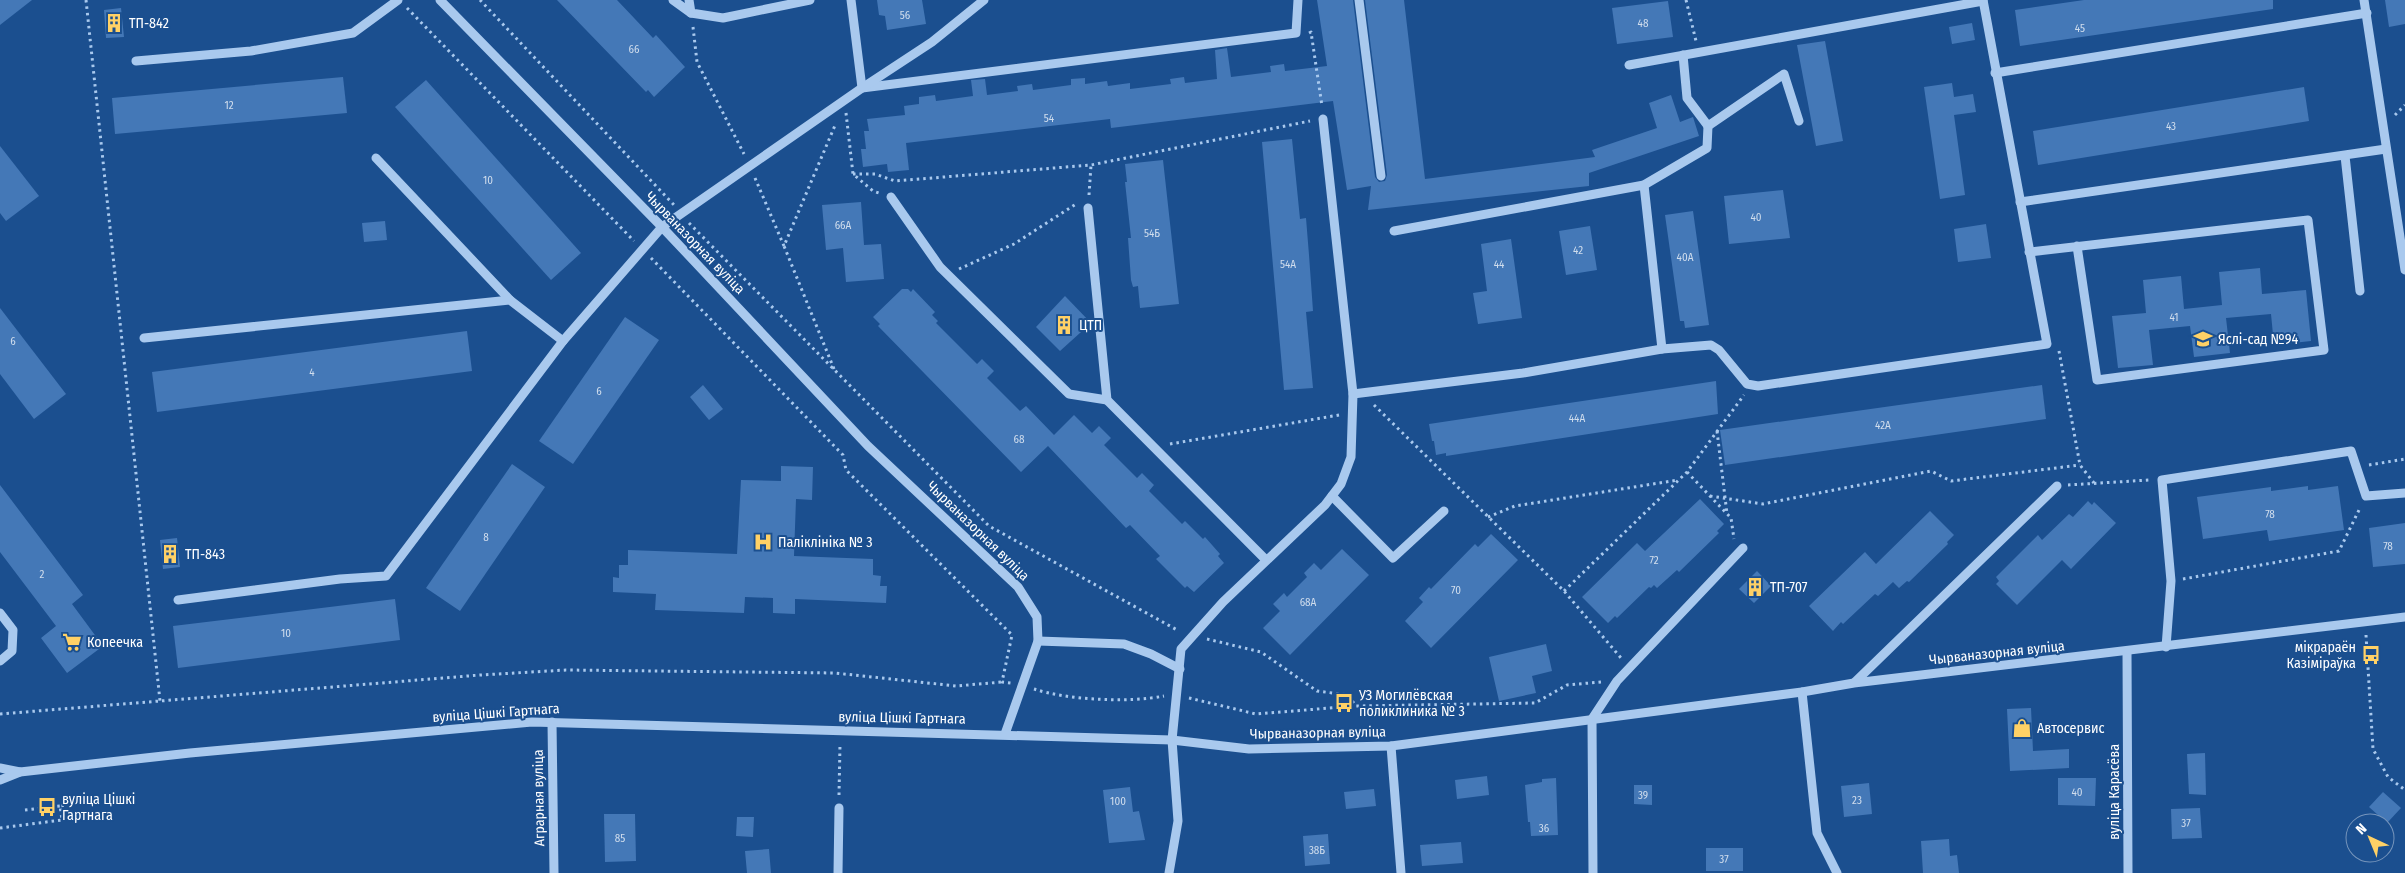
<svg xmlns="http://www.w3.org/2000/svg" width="2405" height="873" viewBox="0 0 2405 873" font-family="'Fira Sans Condensed',sans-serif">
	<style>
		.building { fill: #4478b7 }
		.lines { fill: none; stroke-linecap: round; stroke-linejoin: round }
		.path { stroke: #a9c9ee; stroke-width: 3; stroke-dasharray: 2.5 4; stroke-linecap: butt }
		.minor { stroke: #a9c9ee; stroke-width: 9 }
		.labels { text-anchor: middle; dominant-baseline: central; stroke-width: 4; stroke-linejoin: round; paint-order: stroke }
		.number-label { font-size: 11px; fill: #d0dded }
		.poi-label { font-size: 14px; fill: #fff; stroke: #1b4f8f; text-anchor: start }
		.street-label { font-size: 14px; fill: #fff; stroke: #1b4f8f }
	</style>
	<rect width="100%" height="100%" fill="#1b4f8f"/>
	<g class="building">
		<polygon points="0,0 32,0 0,25"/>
		<polygon points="557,0 617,0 653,38 656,35 685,67 654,97 648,90 646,92"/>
		<polygon points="877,0 922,0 926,24 887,30 885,16 879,15"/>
		<polygon points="1317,0 1353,0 1375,177 1379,182 1385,181 1387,175 1365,0 1404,0 1425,179 1595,157 1592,150 1657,128 1649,103 1671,95 1680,122 1693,117 1699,136 1589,173 1589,186 1368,210 1371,186 1347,190 1333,101 1111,128 1110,119 906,143 909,170 888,172 887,164 863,167 861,149 866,149 864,131 869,131 867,119 905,115 904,106 919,104 919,97 935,95 936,101 973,96 971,80 985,79 987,95 1018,91 1017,86 1032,84 1033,90 1071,85 1071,79 1085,78 1085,84 1107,81 1108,86 1130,83 1130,89 1171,84 1170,79 1184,77 1185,83 1217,79 1215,50 1227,48 1231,77 1271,72 1270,66 1284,64 1285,71 1327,66"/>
		<polygon points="2084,0 2273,0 2273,9 2020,46 2015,10"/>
		<polygon points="2385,0 2405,0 2405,24 2389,27"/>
		<polygon points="1668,1 1673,37 1617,44 1612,8"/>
		<polygon points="121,8 124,37 106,38 104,10"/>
		<polygon points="1972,23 1975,40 1952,44 1949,27"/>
		<polygon points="1825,41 1843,141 1816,146 1797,45"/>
		<polygon points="343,77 347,113 115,134 112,98"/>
		<polygon points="426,80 581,253 551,280 395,107"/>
		<polygon points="1952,83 1954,97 1973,94 1976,112 1954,115 1965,195 1940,199 1924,87"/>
		<polygon points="2304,87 2309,121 2038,165 2033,131"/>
		<polygon points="1292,139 1300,219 1306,218 1309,255 1313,311 1306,312 1313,388 1284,390 1262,142"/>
		<polygon points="0,146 39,196 6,221 0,213"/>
		<polygon points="1163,160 1179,304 1140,308 1138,286 1133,287 1131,280 1128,238 1131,238 1125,182 1127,182 1125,164"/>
		<polygon points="1783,190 1790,238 1729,244 1724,196"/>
		<polygon points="861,202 864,245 881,244 884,279 846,282 843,248 826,250 822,205"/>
		<polygon points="1693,211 1709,325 1685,328 1684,321 1680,321 1665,215"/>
		<polygon points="385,221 387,240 364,242 362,223"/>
		<polygon points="1986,224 1991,258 1958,262 1954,229"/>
		<polygon points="1590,226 1597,270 1566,275 1559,231"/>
		<polygon points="1511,239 1522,318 1478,324 1473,293 1487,291 1481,244"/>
		<polygon points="2260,268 2262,294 2306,290 2311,341 2274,345 2271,314 2226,318 2230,353 2194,357 2190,326 2149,330 2153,365 2118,368 2112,316 2146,313 2143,280 2181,276 2184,309 2222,305 2219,272"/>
		<polygon points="902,289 908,289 911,292 913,289 935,312 932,315 938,321 936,323 977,364 982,359 994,371 987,378 1020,411 1026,406 1054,435 1074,415 1092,433 1099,426 1111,438 1104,445 1137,478 1142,473 1154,485 1149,491 1182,524 1185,521 1203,539 1205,537 1220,554 1218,556 1224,563 1194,592 1187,586 1185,588 1156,559 1160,556 1130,525 1126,528 1048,446 1021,472 878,326 880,324 873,317"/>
		<polygon points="1065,296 1091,323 1060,351 1036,327"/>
		<polygon points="0,308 66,394 34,419 0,374"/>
		<polygon points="625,317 659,340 573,464 539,441"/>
		<polygon points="467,331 472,371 157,412 152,372"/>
		<polygon points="1716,381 1718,414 1446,456 1446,453 1436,455 1434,441 1432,441 1429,424"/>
		<polygon points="703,385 723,409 709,420 690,397"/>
		<polygon points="2042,385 2046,419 1725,465 1720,430"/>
		<polygon points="512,464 545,487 460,611 426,588"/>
		<polygon points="781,466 813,467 812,500 796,499 794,556 873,559 873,575 881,576 880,586 887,586 886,603 795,599 795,614 773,613 773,598 745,597 744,613 655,610 656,594 613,592 613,577 619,578 619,565 628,565 628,550 737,554 741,480 781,481"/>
		<polygon points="0,485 83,595 72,604 103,646 67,673 41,638 56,626 0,552"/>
		<polygon points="2308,486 2308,490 2338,486 2344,530 2269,541 2267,530 2203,539 2197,497 2271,487 2271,491"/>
		<polygon points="1700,499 1724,524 1717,531 1719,533 1679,572 1677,570 1657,588 1654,585 1651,588 1649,587 1617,618 1615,616 1608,623 1582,597 1637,543 1645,551"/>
		<polygon points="2088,501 2092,505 2094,502 2116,523 2071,569 2062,560 2017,605 1996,584 1999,581 1996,577 2038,535 2042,540 2069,514 2073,517"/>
		<polygon points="1930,511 1954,535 1947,542 1948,544 1909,582 1907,581 1899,588 1893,582 1878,596 1875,594 1843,624 1841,622 1833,631 1809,606 1865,552 1876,564"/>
		<polygon points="2405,523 2405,564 2373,567 2369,528"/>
		<polygon points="1491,534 1518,560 1431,648 1405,621 1423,602 1419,598 1429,587 1431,589 1475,544 1478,547"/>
		<polygon points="177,538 180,567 163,569 160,540"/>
		<polygon points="1342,549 1369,575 1290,655 1263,628 1280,611 1273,604 1284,593 1287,597 1307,577 1304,573 1314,563 1321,570"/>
		<polygon points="1757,571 1771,586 1754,603 1739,589"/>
		<polygon points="395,599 400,640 178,668 173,626"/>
		<polygon points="1546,644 1552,671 1532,676 1536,693 1499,701 1489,657"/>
		<polygon points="2031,708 2033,751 2069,749 2069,768 2010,771 2007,709"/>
		<polygon points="2205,753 2206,795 2189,794 2187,754"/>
		<polygon points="1487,776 1489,795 1457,799 1455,780"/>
		<polygon points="1556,778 1558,835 1531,836 1530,822 1528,822 1525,785 1542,782 1542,779"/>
		<polygon points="2058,778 2096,778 2095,806 2058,805"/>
		<polygon points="1869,783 1872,814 1844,817 1841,786"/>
		<polygon points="1634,785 1652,785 1652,805 1634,804"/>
		<polygon points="1130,787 1133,812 1139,811 1145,840 1109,843 1103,790"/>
		<polygon points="1374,789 1376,806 1346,809 1344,792"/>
		<polygon points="2383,792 2401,808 2387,823 2369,807"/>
		<polygon points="2200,808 2202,838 2172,839 2171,809"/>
		<polygon points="604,814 635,814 636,861 605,862"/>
		<polygon points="737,817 754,817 753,837 736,836"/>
		<polygon points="1328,834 1330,864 1305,866 1303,836"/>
		<polygon points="1949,839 1950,856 1957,855 1959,873 1923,873 1921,841"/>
		<polygon points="1461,842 1463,863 1422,866 1420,845"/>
		<rect x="1706" y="848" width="37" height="23"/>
		<polygon points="769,849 771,873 747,873 745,851"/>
	</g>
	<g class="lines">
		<g class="path">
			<polyline points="86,0 160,701"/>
			<polyline points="480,0 674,205"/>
			<polyline points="1686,0 1696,41"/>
			<polyline points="407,8 634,241"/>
			<polyline points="693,27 697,62 744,154"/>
			<polyline points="1309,33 1311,32 1322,106"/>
			<polyline points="846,113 853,174 873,191 879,193"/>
			<polyline points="2395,115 2405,105"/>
			<polyline points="853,174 875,174 895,181 1091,165 1310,121"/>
			<polyline points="755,178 784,246"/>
			<polyline points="1089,195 1091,165"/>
			<polyline points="689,223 989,526 1179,631"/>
			<polyline points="651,258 843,455 846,470 1012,635 1002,682 1011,683"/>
			<polyline points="959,269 1014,244 1076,204"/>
			<polyline points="2059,351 2080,465 2094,483"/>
			<polyline points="834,369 784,246 836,123"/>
			<polyline points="1374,405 1564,591 1621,658"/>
			<polyline points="1717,431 1727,514"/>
			<polyline points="1170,444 1339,415"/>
			<polyline points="2369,465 2405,459"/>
			<polyline points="1687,472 1731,518 1734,539"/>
			<polyline points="2068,485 2149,480"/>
			<polyline points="1710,496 1763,504 1931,471 1951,481 2080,465"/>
			<polyline points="1488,517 1515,506 1678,480"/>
			<polyline points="2183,579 2339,551 2360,508"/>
			<polyline points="1564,591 1687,472 1744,395"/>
			<polyline points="2366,635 2373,749 2388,777 2405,790"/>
			<polyline points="1207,639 1261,652 1317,691 1348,695 1356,706 1535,703 1567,685 1601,682"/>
			<path d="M1034 689C1067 700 1129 703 1164 696"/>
			<polyline points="1189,698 1256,714 1355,706"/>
			<polyline points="0,714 480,675 566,670 835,673 956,686 1002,682"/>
			<polyline points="839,795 840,744"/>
			<polyline points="25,810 60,806"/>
			<polyline points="0,828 62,820 60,806 76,803"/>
		</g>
		<g class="minor">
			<polyline points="440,0 662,227 868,446 1018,587 1037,617 1038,641 1005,734"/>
			<polyline points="673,0 691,13"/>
			<polyline points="689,0 691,13 723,18 810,0"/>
			<polyline points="851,0 862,88 1296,33 1298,0"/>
			<polyline points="1359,0 1381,176"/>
			<polyline points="2364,0 2405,270"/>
			<polyline points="1683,55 1687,98 1708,126 1784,74 1799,121"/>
			<polyline points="136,61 251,51 353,33 398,0"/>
			<polyline points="1629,65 1983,1"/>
			<polyline points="1995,73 2367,13"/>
			<polyline points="2345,156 2360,291"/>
			<polyline points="376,158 510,300"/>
			<polyline points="1644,185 1662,349"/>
			<polyline points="891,197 940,267 1069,394 1107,400"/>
			<polyline points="2020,202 2386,149"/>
			<polyline points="1088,208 1107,400 1266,560"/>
			<polyline points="1394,231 1644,185 1707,148 1708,126"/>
			<polyline points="2029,252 2308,220 2324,350 2097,380 2077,246"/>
			<polyline points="144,338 510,300 563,341"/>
			<polyline points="1353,394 1523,373 1662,349 1711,345 1719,350 1747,384 1758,386 2047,344 1983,0"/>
			<polyline points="1332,496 1393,558 1444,511"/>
			<polyline points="178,600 340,579 386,576 563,341 662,227 862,88 932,42 984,0"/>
			<polyline points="0,613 13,630 12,651 0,661"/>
			<polyline points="1038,641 1124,644 1151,654 1180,669"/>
			<polyline points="2166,647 2171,581 2162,480 2351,451 2366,496 2405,493"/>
			<polyline points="2127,652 2128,873"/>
			<polyline points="1855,682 2057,486"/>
			<polyline points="1802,692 1817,833 1837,873"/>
			<polyline points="552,722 554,873"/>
			<polyline points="1391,746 1401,873"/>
			<polyline points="0,768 20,772"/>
			<polyline points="0,780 20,772 190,753 532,722 1172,740 1249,749 1391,746 1802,692 1854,683 2405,617"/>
			<polyline points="838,873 839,808"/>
			<polyline points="1169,873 1178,821 1172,740 1181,649 1223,602 1325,505 1341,484 1351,457 1353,394 1323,119"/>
			<polyline points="1593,873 1592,719 1617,681 1743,548"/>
		</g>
	</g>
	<defs>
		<g id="building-bare" transform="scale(1.5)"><path d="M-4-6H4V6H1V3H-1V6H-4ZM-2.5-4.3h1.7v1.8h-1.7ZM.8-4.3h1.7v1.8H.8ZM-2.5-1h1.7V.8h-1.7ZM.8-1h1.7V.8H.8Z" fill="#ffd166" stroke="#1b4f8f" stroke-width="2.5" paint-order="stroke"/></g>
		<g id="school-bare" transform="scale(1.5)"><path d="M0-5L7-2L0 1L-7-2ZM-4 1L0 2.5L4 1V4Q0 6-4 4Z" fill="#ffd166" stroke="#1b4f8f" stroke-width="2.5" paint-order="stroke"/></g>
		<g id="hospital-bare" transform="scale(1.5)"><path d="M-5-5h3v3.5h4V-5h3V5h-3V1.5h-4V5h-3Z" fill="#ffd166" stroke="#1b4f8f" stroke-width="2.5" paint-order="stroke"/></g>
		<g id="supermarket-bare" transform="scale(1.5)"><path d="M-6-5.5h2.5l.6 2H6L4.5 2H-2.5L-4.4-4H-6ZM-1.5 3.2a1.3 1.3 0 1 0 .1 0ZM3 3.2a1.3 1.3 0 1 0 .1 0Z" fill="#ffd166" stroke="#1b4f8f" stroke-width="2.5" paint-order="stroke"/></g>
		<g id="bus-bare" transform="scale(1.5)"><path d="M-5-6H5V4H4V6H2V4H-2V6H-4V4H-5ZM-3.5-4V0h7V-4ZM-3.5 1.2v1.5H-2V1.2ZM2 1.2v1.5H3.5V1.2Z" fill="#ffd166" stroke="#1b4f8f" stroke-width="2.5" paint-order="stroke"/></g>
		<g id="shop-bare" transform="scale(1.5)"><path d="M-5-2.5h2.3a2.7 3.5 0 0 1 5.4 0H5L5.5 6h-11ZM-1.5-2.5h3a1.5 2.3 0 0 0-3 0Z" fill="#ffd166" stroke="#1b4f8f" stroke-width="2.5" paint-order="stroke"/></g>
	</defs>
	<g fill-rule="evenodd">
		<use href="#building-bare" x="114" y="23"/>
		<use href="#building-bare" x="1064" y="325"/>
		<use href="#school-bare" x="2203" y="339"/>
		<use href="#hospital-bare" x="763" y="542"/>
		<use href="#building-bare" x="170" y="554"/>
		<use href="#building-bare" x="1755" y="587"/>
		<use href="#supermarket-bare" x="72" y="642"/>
		<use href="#bus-bare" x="2371" y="655"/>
		<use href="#bus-bare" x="1344" y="703"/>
		<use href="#shop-bare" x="2022" y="728"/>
		<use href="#bus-bare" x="47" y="807"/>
	</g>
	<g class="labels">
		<g class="number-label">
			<text x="905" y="15">56</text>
			<text x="1643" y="23">48</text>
			<text x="2080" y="28">45</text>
			<text x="634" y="49">66</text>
			<text x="229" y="105">12</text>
			<text x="1049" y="118">54</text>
			<text x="2171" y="126">43</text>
			<text x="488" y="180">10</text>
			<text x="1756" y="217">40</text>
			<text x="843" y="225">66А</text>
			<text x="1152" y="233">54Б</text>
			<text x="1578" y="250">42</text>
			<text x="1685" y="257">40А</text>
			<text x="1288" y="264">54А</text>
			<text x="1499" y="264">44</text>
			<text x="2174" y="317">41</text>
			<text x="13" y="341">6</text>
			<text x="312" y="372">4</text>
			<text x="599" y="391">6</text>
			<text x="1577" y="418">44А</text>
			<text x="1883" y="425">42А</text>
			<text x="1019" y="439">68</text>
			<text x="2270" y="514">78</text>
			<text x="486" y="537">8</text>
			<text x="2388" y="546">78</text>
			<text x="1654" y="560">72</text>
			<text x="42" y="574">2</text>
			<text x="1456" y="590">70</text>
			<text x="1308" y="602">68А</text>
			<text x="286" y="633">10</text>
			<text x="2077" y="792">40</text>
			<text x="1643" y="795">39</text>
			<text x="1857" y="800">23</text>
			<text x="1118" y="801">100</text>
			<text x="2186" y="823">37</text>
			<text x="1544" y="828">36</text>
			<text x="620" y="838">85</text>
			<text x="1317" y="850">38Б</text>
			<text x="1724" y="859">37</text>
		</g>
		<g class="poi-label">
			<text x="129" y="23">ТП-842</text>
			<text x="1079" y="325">ЦТП</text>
			<text x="2218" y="339">Яслі-сад №94</text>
			<text x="778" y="542">Паліклініка № 3</text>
			<text x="185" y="554">ТП-843</text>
			<text x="1770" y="587">ТП-707</text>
			<text x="87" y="642">Копеечка</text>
			<text x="2356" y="647" text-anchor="end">мікрараён<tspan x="2356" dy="16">Казіміраўка</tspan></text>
			<text x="1359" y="695">УЗ Могилёвская<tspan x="1359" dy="16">поликлиника № 3</tspan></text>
			<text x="2037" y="728">Автосервис</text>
			<text x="62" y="799">вуліца Цішкі<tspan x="62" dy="16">Гартнага</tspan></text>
		</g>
		<g class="street-label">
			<text transform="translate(695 243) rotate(46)">Чырваназорная вуліца</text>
			<text transform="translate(978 531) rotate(44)">Чырваназорная вуліца</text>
			<text transform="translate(1997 653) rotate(-6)">Чырваназорная вуліца</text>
			<text transform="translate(496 713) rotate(-4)">вуліца Цішкі Гартнага</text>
			<text transform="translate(902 718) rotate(1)">вуліца Цішкі Гартнага</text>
			<text transform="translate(1318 733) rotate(-1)">Чырваназорная вуліца</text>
			<text transform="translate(2114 792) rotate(-90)">вуліца Карасёва</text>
			<text transform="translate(539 798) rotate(-91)">Аграрная вуліца</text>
		</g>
	</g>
	<g transform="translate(2370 838) rotate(316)"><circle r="24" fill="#1b4f8f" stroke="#7695bc"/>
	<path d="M0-4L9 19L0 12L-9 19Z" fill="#ffd166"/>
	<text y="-8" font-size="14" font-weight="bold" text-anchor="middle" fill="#ffffff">N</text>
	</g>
</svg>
